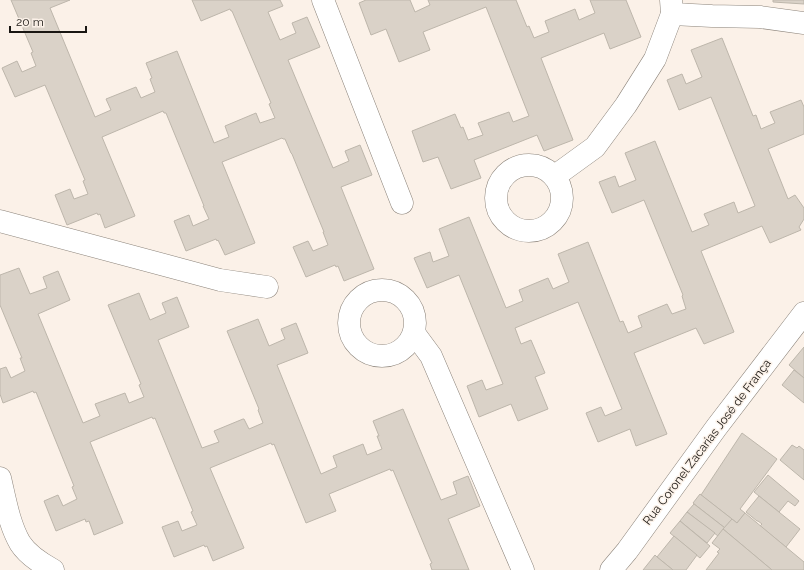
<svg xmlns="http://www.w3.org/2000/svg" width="804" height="570" viewBox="0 0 804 570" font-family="Raleway,sans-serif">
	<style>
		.building { fill: #dad2c8; stroke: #bdb6ab }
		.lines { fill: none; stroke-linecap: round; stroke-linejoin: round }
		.minor-casing { stroke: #8c847b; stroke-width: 23 }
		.minor { stroke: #fff; stroke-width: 22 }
		.labels { text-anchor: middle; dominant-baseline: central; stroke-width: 3; stroke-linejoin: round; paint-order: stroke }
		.street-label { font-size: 12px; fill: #191612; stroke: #fbf1e8 }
	</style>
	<rect width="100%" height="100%" fill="#fbf1e8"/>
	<g class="building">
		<polygon points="11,0 70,0 50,8 95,117 111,110 106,99 136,87 141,98 155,92 150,79 152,78 146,63 177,51 214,143 229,137 225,126 256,113 260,123 275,118 269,104 271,103 232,11 231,11 230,9 201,21 192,0 280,0 283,6 268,12 280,40 296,33 292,23 307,17 320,47 288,60 333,168 349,161 345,151 360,145 372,175 341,187 374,269 344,281 338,266 336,267 335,265 306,277 293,247 308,241 313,251 328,245 323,232 324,232 292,154 291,153 285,139 283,139 282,138 222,162 255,243 225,255 218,240 217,241 216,239 186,251 174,221 189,215 193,226 209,219 203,206 204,206 166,113 164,113 163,111 102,137 135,216 105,228 100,214 98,215 97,213 67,225 55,195 70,189 74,199 88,194 83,181 85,180 45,85 15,97 2,68 17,61 22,72 36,66 31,53 33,52"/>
		<polygon points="366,0 410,0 415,12 430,5 428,0 516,0 527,27 529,26 534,38 549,32 545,21 575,9 579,20 595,13 590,0 626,0 641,37 610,49 604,33 541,58 573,140 544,151 537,135 474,160 481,178 451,189 438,157 423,162 412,131 455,114 461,128 463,127 468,140 483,135 478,123 509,112 513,122 529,116 486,7 423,32 430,50 399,62 386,29 371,35 359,3"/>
		<polygon points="773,0 804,0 804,4 773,2"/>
		<polygon points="722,38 753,116 756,115 761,129 775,123 770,112 801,100 804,107 804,134 768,149 788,199 795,195 804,208 804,219 799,227 801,230 770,243 762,226 701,251 734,332 704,344 696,328 634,353 667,434 636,446 630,429 598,442 586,413 601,407 605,416 622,409 578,302 515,328 521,344 531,340 545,373 535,377 548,409 518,421 511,404 479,417 467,386 482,380 486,390 503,384 459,275 427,288 414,258 430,252 433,262 449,256 439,229 469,217 506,308 523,301 519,290 548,278 553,289 569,282 558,254 588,242 620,322 623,321 628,333 642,327 638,316 667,304 672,314 686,309 682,296 683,295 644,200 612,213 599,182 615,176 619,187 636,180 625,153 655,141 692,232 709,225 704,214 734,202 738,213 755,206 711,97 679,110 667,80 682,74 686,84 702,77 691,50"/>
		<polygon points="19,268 30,294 47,288 43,277 58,271 70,300 38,314 83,423 100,416 95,404 125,393 129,403 144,397 139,385 141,384 108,305 139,293 150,320 166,313 162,303 177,297 189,327 158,340 202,448 219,442 214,431 243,419 244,419 249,429 263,423 258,410 259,409 227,331 258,319 269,346 285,339 281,329 296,323 308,353 277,365 321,474 337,467 333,456 363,444 367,455 382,449 377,436 379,436 373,421 403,409 441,500 457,494 453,482 468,476 480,506 448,519 469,570 432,570 430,564 432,563 430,559 393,470 391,471 390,469 329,494 336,511 306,523 274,444 272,445 271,443 210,468 244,548 213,561 207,546 205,547 204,545 174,557 162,527 178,521 182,531 197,525 191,512 193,511 155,418 153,419 152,417 90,442 123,523 94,535 89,521 86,522 85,519 56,531 44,501 58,495 63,506 77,499 72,487 74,486 36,392 34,393 33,391 3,403 0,394 0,369 6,367 11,378 25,371 20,358 22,358 0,305 0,275"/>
		<polygon points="804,347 804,378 789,365"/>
		<polygon points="794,370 804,378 804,403 782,385"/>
		<polygon points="742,433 777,459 740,509 745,513 737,523 701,495"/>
		<polygon points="792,445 797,448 799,446 804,450 804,480 780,460"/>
		<polygon points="768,475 799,501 795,506 788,501 779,512 754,492"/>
		<polygon points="700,494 732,519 725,528 693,503"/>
		<polygon points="759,496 800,529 786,547 760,526 762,524 758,521 757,521 746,512"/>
		<polygon points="694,504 725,528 718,536 687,512"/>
		<polygon points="687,512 715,533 707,543 680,521"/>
		<polygon points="745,513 804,562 804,570 772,570 723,529 732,519 737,523"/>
		<polygon points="680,521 710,546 700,558 670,533"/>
		<polygon points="723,529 741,544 772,570 706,570 719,553 717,552 720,549 712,543"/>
		<polygon points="674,536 697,555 686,570 673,570 657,557"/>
		<polygon points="655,555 657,557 673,570 643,570"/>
	</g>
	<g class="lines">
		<g class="minor-casing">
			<g id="minor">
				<polyline points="323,0 402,203"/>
				<polyline points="671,0 672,14 712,16 760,17 804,23"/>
				<circle cx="529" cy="198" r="33"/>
				<polyline points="555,176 595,147 626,105 655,59 672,14"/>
				<polyline points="0,221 220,280 267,287"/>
				<circle cx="382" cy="323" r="33"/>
				<polyline points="414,333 431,356 523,570"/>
				<path d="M0 478C5 499 9 524 20 543 27 554 42 564 53 570"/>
				<polyline points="611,570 627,551 716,428 804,313"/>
			</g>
		</g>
		<use href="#minor" class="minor"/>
	</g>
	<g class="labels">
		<g class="street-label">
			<text transform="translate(707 442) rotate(-53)">Rua Coronel Zacarias José de França</text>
		</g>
	</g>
	<path d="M10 26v6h76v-6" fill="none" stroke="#191612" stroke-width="2"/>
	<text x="16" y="26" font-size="12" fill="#191612" stroke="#fbf1e8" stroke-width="3" paint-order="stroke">20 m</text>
</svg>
